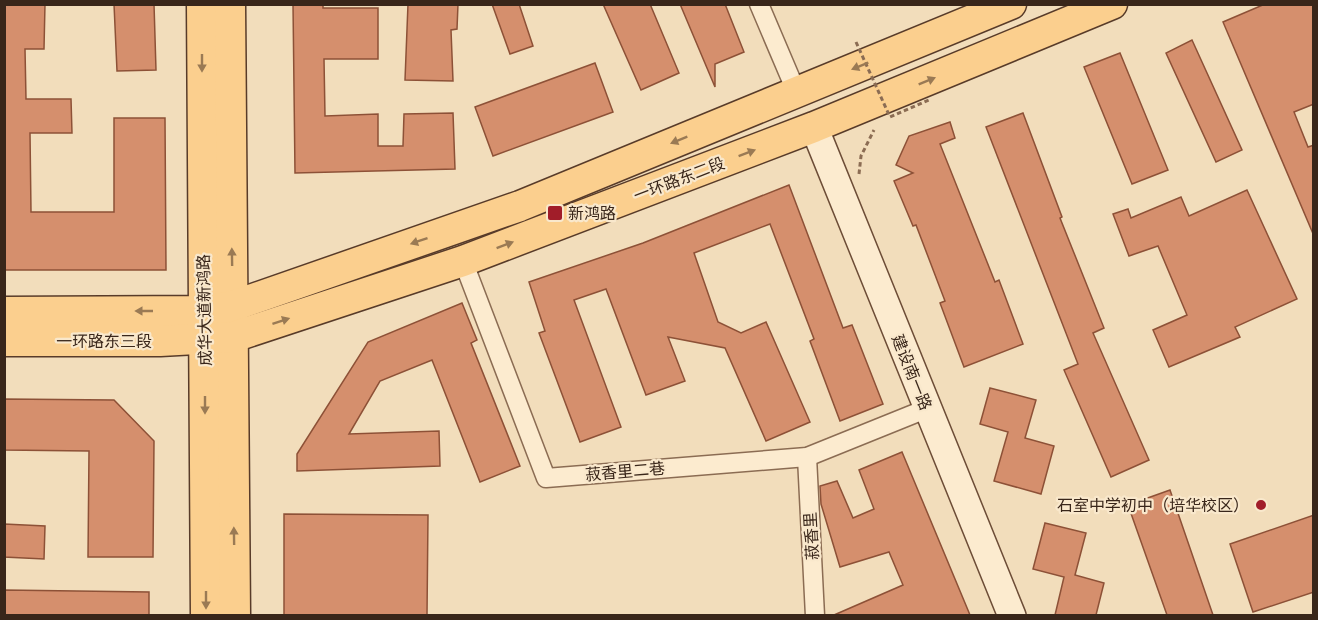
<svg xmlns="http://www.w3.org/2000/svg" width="1318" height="620" viewBox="0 0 1318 620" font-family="'Source Serif 4','Noto Sans SC',serif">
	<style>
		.building { fill: #d58f6d; stroke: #8d5137; stroke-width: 1.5 }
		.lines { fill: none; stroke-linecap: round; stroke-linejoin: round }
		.street-casing { stroke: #8b6c53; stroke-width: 21 }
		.secondary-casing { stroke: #6d4d37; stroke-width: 30 }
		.primary-casing { stroke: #583b29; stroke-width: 33 }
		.path { stroke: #8b6c53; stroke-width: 3; stroke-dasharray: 4.5 3; stroke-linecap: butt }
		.street { stroke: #fcebcf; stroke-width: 18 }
		.secondary { stroke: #fcebcf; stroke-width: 27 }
		.primary { stroke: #fbcf8e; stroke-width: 30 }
		.path-bridge { stroke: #8b6c53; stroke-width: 3; stroke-dasharray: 4.5 3; stroke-linecap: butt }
		.oneway { fill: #9a7a54 }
		.poi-dot { fill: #a11d29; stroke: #f9e8cc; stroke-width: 2 }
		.labels { text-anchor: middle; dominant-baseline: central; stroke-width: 4.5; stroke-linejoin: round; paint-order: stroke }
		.street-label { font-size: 16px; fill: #39261a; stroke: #f9e8cc }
		.poi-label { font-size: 16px; fill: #39261a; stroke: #f9e8cc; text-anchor: start }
	</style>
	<rect width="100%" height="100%" fill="#f2ddbb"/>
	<g class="building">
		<polygon points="4,4 45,4 44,49 25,49 26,99 71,99 72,133 30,133 31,212 114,212 114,118 165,118 166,270 4,270"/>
		<polygon points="114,4 154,4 156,70 117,71"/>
		<polygon points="293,4 323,4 323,8 378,8 378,59 324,59 325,116 378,114 378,146 403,146 404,114 453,113 455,169 295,173"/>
		<polygon points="408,4 458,4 457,29 451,30 453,81 405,80"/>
		<polygon points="492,4 519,4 533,46 510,54"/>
		<polygon points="603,4 650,4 679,73 641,90"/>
		<polygon points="680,4 725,4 744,52 715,64 715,87"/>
		<polygon points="1265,4 1314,4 1314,104 1294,112 1308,147 1314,145 1314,236 1223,22"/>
		<polygon points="1192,40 1242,150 1216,162 1166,53"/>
		<polygon points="1120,53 1168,170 1132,184 1084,67"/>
		<polygon points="595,63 613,112 493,156 475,107"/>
		<polygon points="1023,113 1062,217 1060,218 1104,328 1093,333 1149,460 1111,477 1064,370 1078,364 986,127"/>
		<polygon points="950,122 955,138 940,144 995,282 999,280 1023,344 964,367 940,303 945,301 916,225 913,226 894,181 913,173 896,165 909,136"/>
		<polygon points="789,185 843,328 852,325 883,404 840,421 810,341 814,339 770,224 694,253 718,322 741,333 766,322 810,422 766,441 725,348 668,337 685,381 646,395 606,289 574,300 621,427 580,442 539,333 545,331 529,282 643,243"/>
		<polygon points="1247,190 1297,299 1235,327 1240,337 1169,367 1153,330 1187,315 1158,246 1129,256 1113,214 1128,209 1131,218 1181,197 1189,216"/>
		<polygon points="462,303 477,340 471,343 520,466 480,482 432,360 380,381 349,434 439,431 440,466 297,471 297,454 368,342"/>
		<polygon points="990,388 1036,400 1025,438 1054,446 1041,494 994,481 1008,432 980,424"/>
		<polygon points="4,399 114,400 154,441 153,557 88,557 89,451 4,450"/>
		<polygon points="902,452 970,615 834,615 903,585 889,552 840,567 821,504 820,486 837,481 853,518 874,509 859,470"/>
		<polygon points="1170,490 1213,615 1167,615 1128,505"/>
		<polygon points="284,514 428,515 427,615 284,615"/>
		<polygon points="1314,515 1314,592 1253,612 1230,544"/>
		<polygon points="1045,523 1086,533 1075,575 1104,583 1096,615 1055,615 1064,577 1033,569"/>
		<polygon points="4,524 45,526 44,559 4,557"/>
		<polygon points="4,590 149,592 149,615 4,615"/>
	</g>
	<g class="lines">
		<g class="street-casing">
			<g id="street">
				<polyline points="759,4 796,91"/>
				<polyline points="463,261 546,478 807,457 926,409"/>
				<polyline points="807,457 815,616"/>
			</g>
		</g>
		<g class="secondary-casing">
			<polyline id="secondary" points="814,127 1012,616"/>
		</g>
		<g class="primary-casing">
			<g id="primary">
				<polyline points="202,4 206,616"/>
				<polyline points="230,4 235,616"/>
				<polyline points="4,312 203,311 233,306 520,206 1011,4"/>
				<polyline points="4,341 160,341 233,337 463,261 814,127 1112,4"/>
			</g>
		</g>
		<polyline class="path" points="859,174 861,156 874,130"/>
		<use href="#street" class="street"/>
		<use href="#secondary" class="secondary"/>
		<use href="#primary" class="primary"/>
		<polyline class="path-bridge" points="856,42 890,117 931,99"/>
	</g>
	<defs><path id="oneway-solid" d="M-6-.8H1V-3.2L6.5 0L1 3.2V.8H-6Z" transform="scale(1.5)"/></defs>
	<g class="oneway">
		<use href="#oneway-solid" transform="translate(202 63) rotate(90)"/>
		<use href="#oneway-solid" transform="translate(860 66) rotate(158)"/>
		<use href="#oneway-solid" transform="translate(927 81) rotate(-22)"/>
		<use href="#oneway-solid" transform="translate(679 140) rotate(158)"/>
		<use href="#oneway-solid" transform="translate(747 153) rotate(-21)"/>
		<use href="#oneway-solid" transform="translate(419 241) rotate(161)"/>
		<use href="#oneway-solid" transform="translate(505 245) rotate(-21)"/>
		<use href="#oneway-solid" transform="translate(232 257) rotate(-91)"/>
		<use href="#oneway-solid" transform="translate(144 311) rotate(180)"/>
		<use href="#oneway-solid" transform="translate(281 321) rotate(-18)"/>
		<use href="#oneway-solid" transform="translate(205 405) rotate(90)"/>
		<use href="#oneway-solid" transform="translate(234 536) rotate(-91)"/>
		<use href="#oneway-solid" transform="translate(206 600) rotate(90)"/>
	</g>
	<g class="poi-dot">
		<rect x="547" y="205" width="16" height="16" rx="3"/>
		<circle cx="1261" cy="505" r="6"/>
	</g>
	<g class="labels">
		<g class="street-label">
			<text transform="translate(679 179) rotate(-21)">一环路东二段</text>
			<text transform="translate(204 310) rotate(-91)">成华大道新鸿路</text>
			<text x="104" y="341">一环路东三段</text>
			<text transform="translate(912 372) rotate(68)">建设南一路</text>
			<text transform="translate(625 471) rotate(-5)">菽香里二巷</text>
			<text transform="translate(811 536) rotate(-93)">菽香里</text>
		</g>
		<g class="poi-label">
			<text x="568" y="213">新鸿路</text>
			<text x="1249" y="505" text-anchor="end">石室中学初中（培华校区）</text>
		</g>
	</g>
	<rect width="1318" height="620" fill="none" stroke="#39261a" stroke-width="12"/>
</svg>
